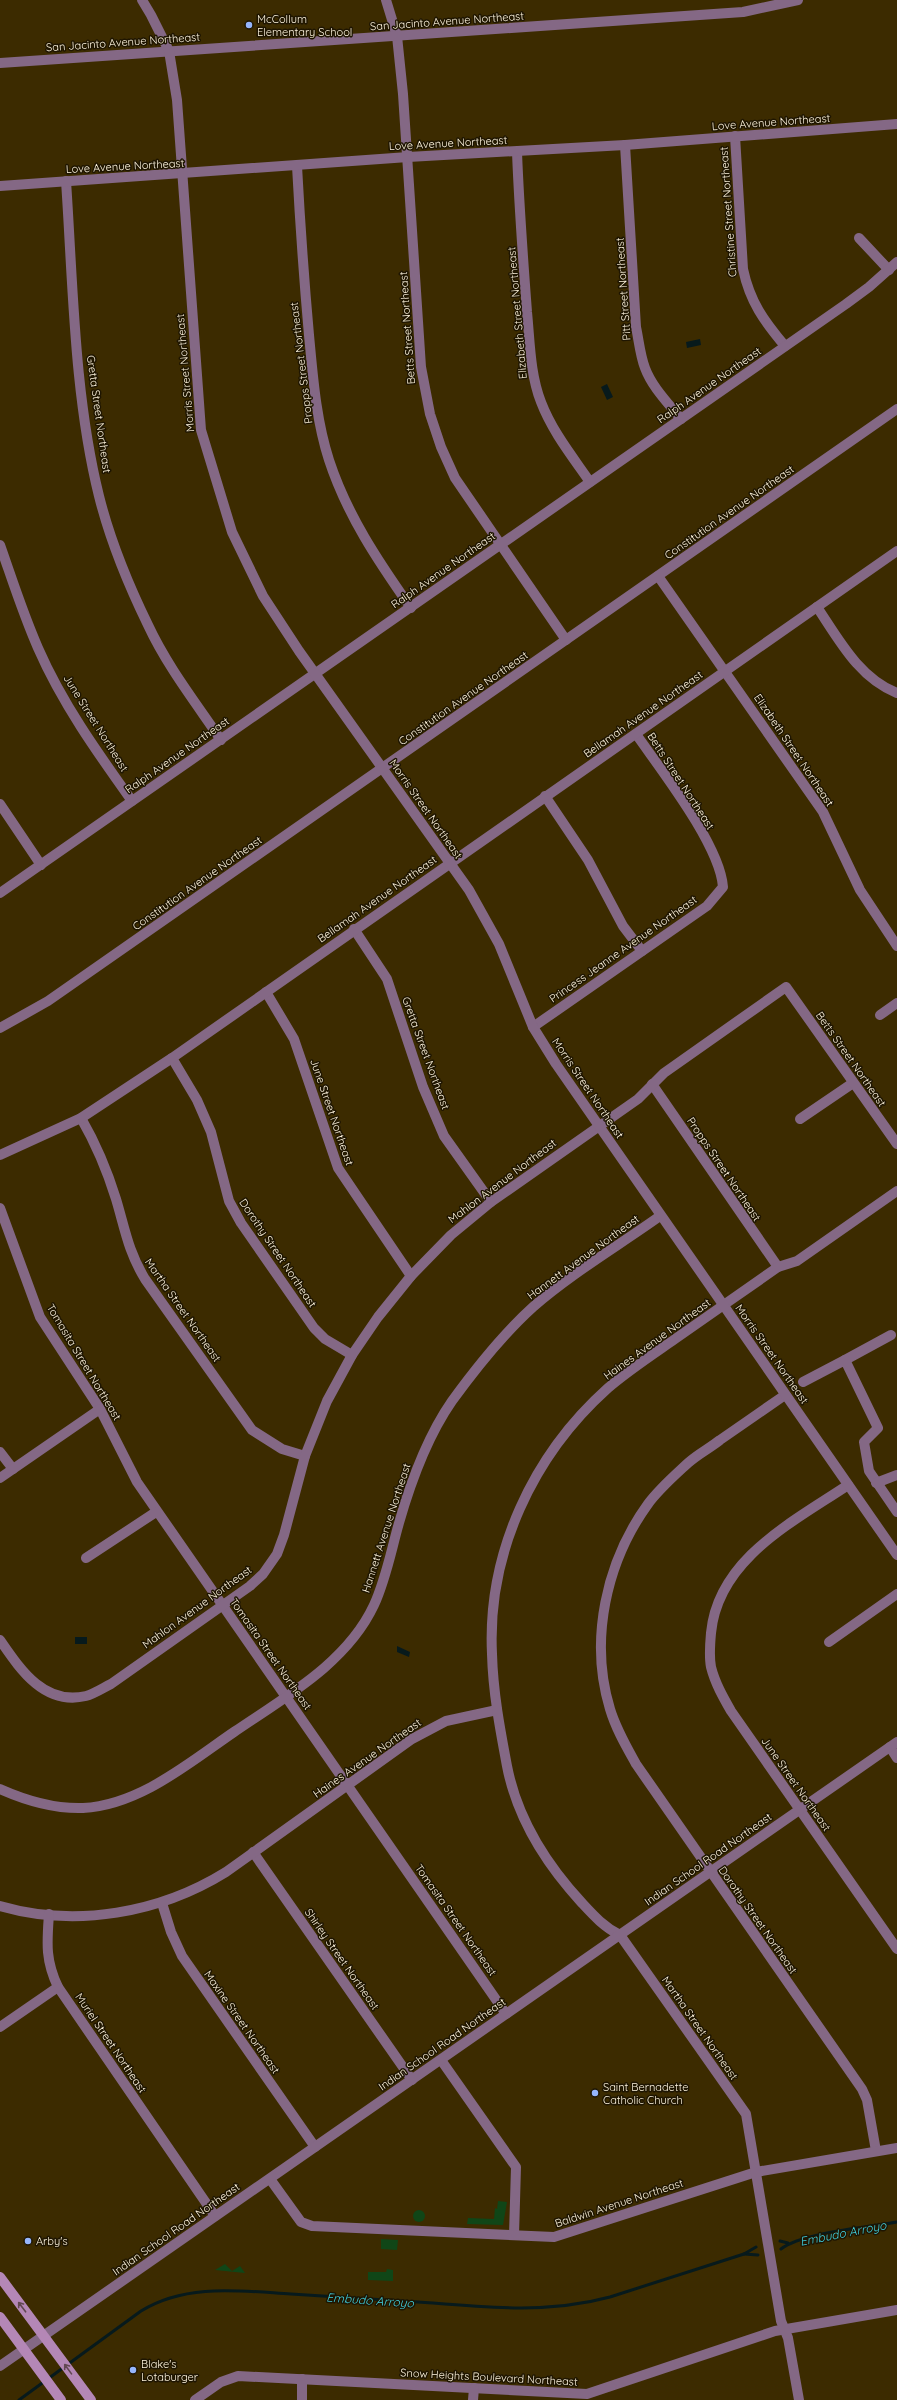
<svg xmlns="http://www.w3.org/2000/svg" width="897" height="2400" viewBox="0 0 897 2400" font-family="Quicksand,sans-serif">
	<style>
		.green { fill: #104617 }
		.water { fill: #071a1c }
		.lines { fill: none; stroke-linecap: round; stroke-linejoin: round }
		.stream { stroke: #071a1c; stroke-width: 3 }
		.minor { stroke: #846885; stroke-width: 10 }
		.tertiary { stroke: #846885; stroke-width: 10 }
		.secondary { stroke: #b487b6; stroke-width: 10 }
		.oneway { stroke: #624852 }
		.poi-dot { fill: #96b6fd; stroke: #1e1501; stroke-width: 1.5 }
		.labels { text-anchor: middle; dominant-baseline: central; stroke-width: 3; stroke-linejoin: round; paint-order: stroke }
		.poi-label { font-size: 11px; fill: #fef4dd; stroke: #1e1501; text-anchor: start }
		.street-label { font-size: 11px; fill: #fef4dd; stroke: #1e1501 }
		.water-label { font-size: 12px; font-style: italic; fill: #41d5e4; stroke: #1e1501 }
	</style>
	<rect width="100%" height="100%" fill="#3c2b00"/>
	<g class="green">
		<polygon points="498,2201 507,2202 503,2225 467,2224 468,2218 494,2219 495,2208 497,2209"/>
		<circle cx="419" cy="2216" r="6"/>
		<polygon points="381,2239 398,2240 397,2250 381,2249"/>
		<polygon points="225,2264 232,2271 240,2266 245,2273 215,2270"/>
		<polygon points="387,2269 393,2270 393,2281 368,2280 368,2272 386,2272"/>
	</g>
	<g class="water">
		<polygon points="700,339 701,345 687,348 686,342"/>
		<polygon points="607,384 613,397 607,400 601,387"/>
		<rect x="75" y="1637" width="12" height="7"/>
		<polygon points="397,1646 410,1652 409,1657 397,1652"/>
	</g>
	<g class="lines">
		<g class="stream">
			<polyline points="780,2241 788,2243"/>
			<path d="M781 2249C801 2233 869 2227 897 2222"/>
			<polyline points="744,2254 758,2255"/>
			<path d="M19 2400 141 2311C186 2283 241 2291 291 2294 338 2297 386 2300 433 2303 492 2308 551 2313 610 2297L744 2254 756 2247"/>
		</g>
		<g class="minor">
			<polyline points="386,0 397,36 403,94 421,367 430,414 441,447 455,478 566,640"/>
			<polyline points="0,63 743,12 798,0"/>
			<path d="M735 136 743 269C750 302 764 321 785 346"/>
			<path d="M625 145 636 327C639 341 640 355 645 368 652 387 668 403 681 419"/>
			<path d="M517 152C519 205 523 259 527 312 530 342 530 374 541 402 552 431 572 456 590 482"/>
			<path d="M297 166C300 222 304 279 309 335 313 377 316 420 329 460 347 515 378 561 411 608"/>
			<path d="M66 181C73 283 74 396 99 496 110 540 128 584 148 625 167 666 196 703 221 740"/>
			<polyline points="0,186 408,157 625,145 897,124"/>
			<polyline points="859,238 889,270"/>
			<path d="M0 545C12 579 23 614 38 648 62 703 97 752 132 801"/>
			<polyline points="658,576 823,812 860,890 897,946"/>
			<path d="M817 607C839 640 859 678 897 693"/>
			<polyline points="545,796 588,860 623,926 642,951"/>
			<polyline points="0,804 41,865"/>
			<polyline points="0,893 846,304 869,287 897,262"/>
			<polyline points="354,929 387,979 423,1087 444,1136 491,1202"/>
			<polyline points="266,992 294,1039 338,1168 411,1276"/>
			<polyline points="880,1015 897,1003"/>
			<path d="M533 1027 707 906 723 887C720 845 661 770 636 734"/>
			<polyline points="172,1058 197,1100 211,1132 229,1201 241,1223 314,1328 325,1339 352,1355"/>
			<polyline points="652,1084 778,1267"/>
			<path d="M81 1118C96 1144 107 1170 116 1199 125 1229 128 1251 145 1279L252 1430 282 1449 305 1456"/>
			<polyline points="800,1119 853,1083"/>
			<polyline points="0,1155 81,1118 172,1058 897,551"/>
			<polyline points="0,1208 40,1317 100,1409 137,1482 506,2014"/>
			<polyline points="845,1360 891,1335"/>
			<polyline points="803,1382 845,1360 878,1428 864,1442 869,1471 897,1512"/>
			<path d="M785 1395C763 1410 742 1425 720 1440 710 1448 698 1454 688 1463 674 1476 659 1489 648 1504 606 1562 589 1640 610 1709 616 1729 626 1746 636 1764L862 2089 867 2100 876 2151"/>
			<polyline points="0,1452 13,1469"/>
			<polyline points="0,1478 100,1409"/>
			<polyline points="876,1483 897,1475"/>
			<path d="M848 1485C793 1522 718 1559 711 1633 710 1644 709 1657 711 1667 715 1683 723 1697 731 1711L897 1949"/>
			<polyline points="86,1558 156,1512"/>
			<path d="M0 1640C20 1669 44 1706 86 1696 94 1694 103 1688 111 1684L250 1586 263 1574 277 1554 284 1535 305 1456 327 1401 352 1355 378 1317 411 1276 451 1235 491 1202 638 1099 664 1073 786 987 897 1144"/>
			<polyline points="829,1642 897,1594"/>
			<polyline points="890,1747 897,1758"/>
			<path d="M0 1789C27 1801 54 1809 83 1808 140 1805 190 1762 234 1732 285 1697 347 1663 374 1605 386 1579 391 1551 399 1523 411 1481 427 1437 452 1401 476 1368 502 1335 533 1307 572 1273 618 1246 660 1216"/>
			<polyline points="253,1852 412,2080"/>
			<polyline points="162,1903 171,1932 182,1956 315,2147"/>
			<path d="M0 1906C76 1928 160 1913 226 1872L412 1739 446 1721 497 1710"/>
			<path d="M49 1914C47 1942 45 1960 58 1987L215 2216"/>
			<polyline points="0,2027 58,1987"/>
			<polyline points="441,2060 516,2167 514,2235"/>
			<polyline points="270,2179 301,2222 312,2226 554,2237 756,2172 897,2148"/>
			<polyline points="195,2400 221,2382 238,2376 587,2394 775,2331 897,2310"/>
			<polyline points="302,2400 302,2379"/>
			<polyline points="473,2400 474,2388"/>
			<path d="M799 2400 788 2338 781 2321 746 2114 620 1935C604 1927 594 1916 582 1903 546 1864 517 1818 507 1766 500 1729 493 1692 492 1654 487 1553 533 1455 608 1388 629 1370 652 1355 675 1339 709 1315 744 1291 778 1267L797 1261 897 1191"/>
		</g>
		<g class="tertiary">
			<polyline points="142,0 151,15 169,51 177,100 201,430 232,532 263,596 299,651 469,890 499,944 533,1027 556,1064 897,1555"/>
			<polyline points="0,1028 48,1001 897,409"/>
			<polyline points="0,2366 897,1742"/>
		</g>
		<g class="secondary">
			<polyline points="0,2277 91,2400"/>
			<polyline points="0,2317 61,2400"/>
		</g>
	</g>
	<defs><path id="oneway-shaft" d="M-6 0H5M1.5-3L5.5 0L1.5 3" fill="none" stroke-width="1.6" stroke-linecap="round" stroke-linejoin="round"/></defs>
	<g class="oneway">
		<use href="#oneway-shaft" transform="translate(22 2307) rotate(-127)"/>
		<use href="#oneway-shaft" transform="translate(68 2369) rotate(-126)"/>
	</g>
	<g class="poi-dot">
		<circle cx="249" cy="25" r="4"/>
		<circle cx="595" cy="2093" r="4"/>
		<circle cx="28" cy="2241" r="4"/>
		<circle cx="133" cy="2370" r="4"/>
	</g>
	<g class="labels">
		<g class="poi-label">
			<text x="257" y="19">McCollum<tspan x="257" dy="13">Elementary School</tspan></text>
			<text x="603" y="2087">Saint Bernadette<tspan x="603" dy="13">Catholic Church</tspan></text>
			<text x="36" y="2241">Arby's</text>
			<text x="141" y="2364">Blake's<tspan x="141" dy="13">Lotaburger</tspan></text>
		</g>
		<g class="street-label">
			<text transform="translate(447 21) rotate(-4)">San Jacinto Avenue Northeast</text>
			<text transform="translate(123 42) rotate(-4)">San Jacinto Avenue Northeast</text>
			<text transform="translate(771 122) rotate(-4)">Love Avenue Northeast</text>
			<text transform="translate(448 143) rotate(-3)">Love Avenue Northeast</text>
			<text transform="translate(125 166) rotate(-3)">Love Avenue Northeast</text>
			<text transform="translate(728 212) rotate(-94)">Christine Street Northeast</text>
			<text transform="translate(623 289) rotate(-94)">Pitt Street Northeast</text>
			<text transform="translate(517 313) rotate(-95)">Elizabeth Street Northeast</text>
			<text transform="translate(407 328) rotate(-94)">Betts Street Northeast</text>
			<text transform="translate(301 363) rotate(-97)">Propps Street Northeast</text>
			<text transform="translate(185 373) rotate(-95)">Morris Street Northeast</text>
			<text transform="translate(709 385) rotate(-35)">Ralph Avenue Northeast</text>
			<text transform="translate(99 414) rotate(82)">Gretta Street Northeast</text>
			<text transform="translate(729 512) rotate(-35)">Constitution Avenue Northeast</text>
			<text transform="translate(443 570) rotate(-35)">Ralph Avenue Northeast</text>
			<text transform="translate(463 698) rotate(-35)">Constitution Avenue Northeast</text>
			<text transform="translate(643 714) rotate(-35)">Bellamah Avenue Northeast</text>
			<text transform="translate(96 723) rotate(58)">June Street Northeast</text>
			<text transform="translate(794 750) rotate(56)">Elizabeth Street Northeast</text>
			<text transform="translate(177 755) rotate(-35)">Ralph Avenue Northeast</text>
			<text transform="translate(681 781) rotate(57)">Betts Street Northeast</text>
			<text transform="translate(426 809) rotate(55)">Morris Street Northeast</text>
			<text transform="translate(197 883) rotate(-35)">Constitution Avenue Northeast</text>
			<text transform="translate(377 899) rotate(-35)">Bellamah Avenue Northeast</text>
			<text transform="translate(623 949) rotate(-35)">Princess Jeanne Avenue Northeast</text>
			<text transform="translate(426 1053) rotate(70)">Gretta Street Northeast</text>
			<text transform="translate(851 1059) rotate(55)">Betts Street Northeast</text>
			<text transform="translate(588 1088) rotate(56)">Morris Street Northeast</text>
			<text transform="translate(332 1112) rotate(71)">June Street Northeast</text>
			<text transform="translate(724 1169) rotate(56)">Propps Street Northeast</text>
			<text transform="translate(502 1181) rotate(-37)">Mahlon Avenue Northeast</text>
			<text transform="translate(278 1253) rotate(56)">Dorothy Street Northeast</text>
			<text transform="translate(583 1257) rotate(-36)">Hannett Avenue Northeast</text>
			<text transform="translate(183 1310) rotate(55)">Martha Street Northeast</text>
			<text transform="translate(657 1339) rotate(-36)">Haines Avenue Northeast</text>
			<text transform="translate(772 1354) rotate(55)">Morris Street Northeast</text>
			<text transform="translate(84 1362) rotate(59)">Tomasita Street Northeast</text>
			<text transform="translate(386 1528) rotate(-72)">Hannett Avenue Northeast</text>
			<text transform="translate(197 1607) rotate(-36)">Mahlon Avenue Northeast</text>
			<text transform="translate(271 1654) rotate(55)">Tomasita Street Northeast</text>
			<text transform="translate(367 1758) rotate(-35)">Haines Avenue Northeast</text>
			<text transform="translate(796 1784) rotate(55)">June Street Northeast</text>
			<text transform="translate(708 1859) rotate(-35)">Indian School Road Northeast</text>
			<text transform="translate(456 1920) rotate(55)">Tomasita Street Northeast</text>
			<text transform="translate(758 1920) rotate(55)">Dorothy Street Northeast</text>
			<text transform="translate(342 1959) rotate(55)">Shirley Street Northeast</text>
			<text transform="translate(242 2022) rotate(55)">Maxine Street Northeast</text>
			<text transform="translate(700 2028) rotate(55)">Martha Street Northeast</text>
			<text transform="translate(111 2043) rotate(56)">Muriel Street Northeast</text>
			<text transform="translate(442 2044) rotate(-35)">Indian School Road Northeast</text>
			<text transform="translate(619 2203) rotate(-18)">Baldwin Avenue Northeast</text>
			<text transform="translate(176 2229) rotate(-35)">Indian School Road Northeast</text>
			<text transform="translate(489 2377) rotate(3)">Snow Heights Boulevard Northeast</text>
		</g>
		<g class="water-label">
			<text transform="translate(843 2233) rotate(-11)">Embudo Arroyo</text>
			<text transform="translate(370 2300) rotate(4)">Embudo Arroyo</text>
		</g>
	</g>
</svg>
